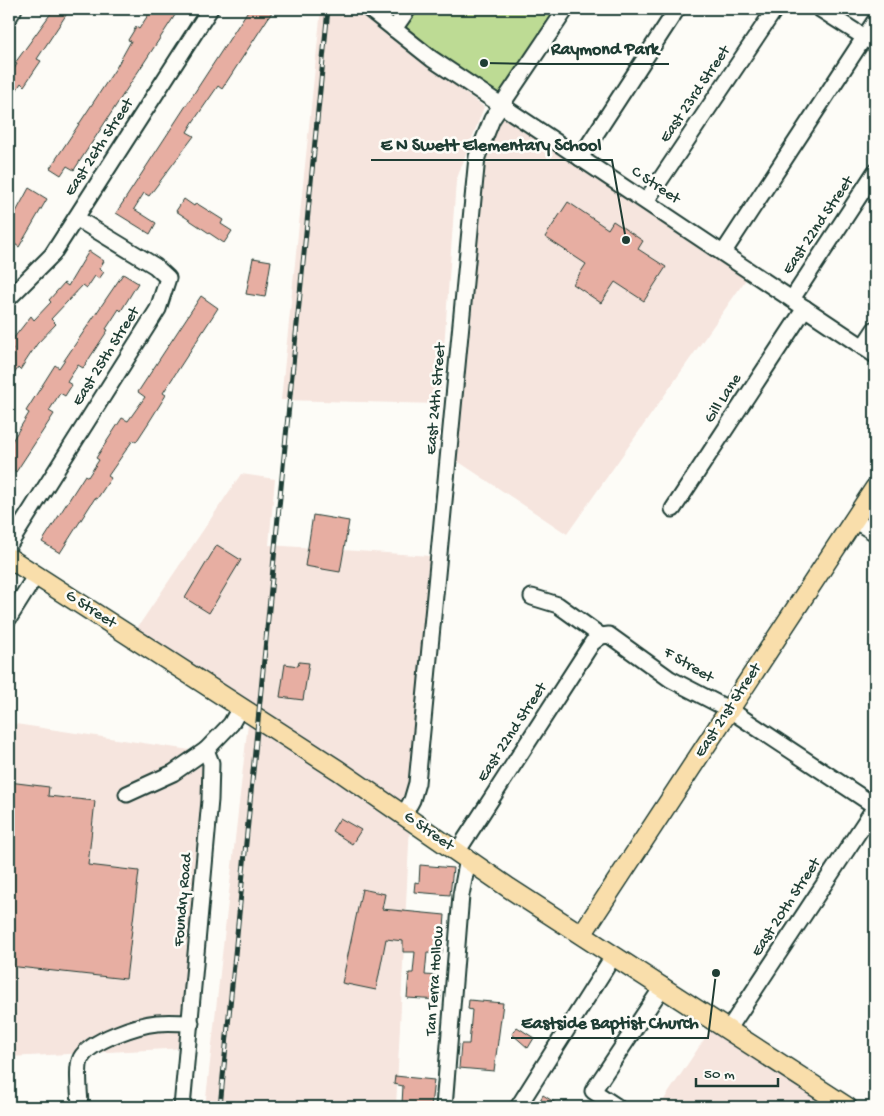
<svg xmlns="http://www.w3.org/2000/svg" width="884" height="1116" viewBox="0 0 884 1116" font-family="'Gochi Hand',sans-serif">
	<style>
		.built { fill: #f6e5de }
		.green { fill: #bddb94; stroke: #6e8c64 }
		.building { fill: #e7aea2; stroke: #1f3d34 }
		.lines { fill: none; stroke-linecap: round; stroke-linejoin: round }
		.minor-casing { stroke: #1f3d34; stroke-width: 19 }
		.major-casing { stroke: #1f3d34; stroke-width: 22 }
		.minor { stroke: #fdfcf7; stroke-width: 15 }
		.major { stroke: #f9deab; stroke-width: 19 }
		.rail-casing { stroke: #1f3d34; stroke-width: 5 }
		.rail { stroke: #fdfcf7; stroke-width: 3; stroke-dasharray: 9; stroke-linecap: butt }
		.labels { text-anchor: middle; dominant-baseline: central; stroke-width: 5; stroke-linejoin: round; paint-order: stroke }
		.street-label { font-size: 16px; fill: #1f3d34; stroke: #fdfcf7 }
		.leader { fill: none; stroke: #1f3d34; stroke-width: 2 }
		.callout-dot { fill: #1f3d34; stroke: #fdfcf7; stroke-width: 2 }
		.callout-label { font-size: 18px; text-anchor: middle; font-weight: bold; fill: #1f3d34; stroke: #fdfcf7; stroke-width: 5; stroke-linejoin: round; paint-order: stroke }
	</style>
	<rect width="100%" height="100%" fill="#fdfcf7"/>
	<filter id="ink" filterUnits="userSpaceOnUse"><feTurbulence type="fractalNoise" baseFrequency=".02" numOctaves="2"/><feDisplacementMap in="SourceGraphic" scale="10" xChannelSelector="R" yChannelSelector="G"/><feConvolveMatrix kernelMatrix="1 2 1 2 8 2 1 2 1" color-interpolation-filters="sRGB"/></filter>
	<g filter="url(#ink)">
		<g class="built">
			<polygon points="321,9 411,9 392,38 484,107 456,181 440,404 281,400"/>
			<polygon points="501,112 749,275 567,534 453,458 484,156"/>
			<polygon points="241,474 275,479 269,545 445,557 424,794 410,824 396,1107 205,1107 248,723 125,646"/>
			<polygon points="9,723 190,750 205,763 187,1048 9,1057"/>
			<polygon points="713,1026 836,1107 659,1107"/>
		</g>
		<polygon class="green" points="411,9 551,9 555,11 497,99 398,28"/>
		<g class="building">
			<polygon points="54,9 70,9 37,59 41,61 24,86 21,83 9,102 9,77 17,64 15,63"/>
			<polygon points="152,9 179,9 74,170 67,166 61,175 50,168 116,68 131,41 128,40 136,27 139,29"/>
			<polygon points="249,9 274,9 222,89 218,86 193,122 187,132 194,136 149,196 144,193 134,209 156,223 150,234 116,213"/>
			<polygon points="29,188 47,199 19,247 9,240 9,225"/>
			<polygon points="184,199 194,206 196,203 223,220 221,224 232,231 224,243 176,211"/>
			<polygon points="568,202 608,229 613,221 643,241 638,249 666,267 644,301 615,282 601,303 573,284 586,264 545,237"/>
			<polygon points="89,251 104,261 99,269 104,272 99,279 95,276 87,288 83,285 51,319 56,324 37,344 20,370 18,368 9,382 9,355 13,349 9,344 31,316 34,320 51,302 49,300 64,283 68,286"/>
			<polygon points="253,258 271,261 265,297 246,294"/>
			<polygon points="123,274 138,283 121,311 119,309 106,329 108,330 83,368 78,365 67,382 72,385 65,396 60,393 49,411 54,414 16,472 9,467 9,446 29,413 26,411 55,365 59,368"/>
			<polygon points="201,296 218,308 163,393 166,395 151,419 136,442 133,440 108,476 111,478 97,499 95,498 60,553 42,542 85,475 88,477 99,460 96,458 122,418 128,421 145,397 138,392"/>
			<polygon points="313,515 349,521 340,572 305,566"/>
			<polygon points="217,545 241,560 209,613 185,598"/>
			<polygon points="299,662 309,663 303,700 280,697 285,664 298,666"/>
			<polygon points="9,782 49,787 48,796 95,801 88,865 139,871 126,979 9,966"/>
			<polygon points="340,818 361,830 352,844 332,831"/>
			<polygon points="420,865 453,868 450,895 414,892 415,882 419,883"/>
			<polygon points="362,889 385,894 382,909 445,915 442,954 427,953 425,975 437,976 435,990 441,990 440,1000 407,998 409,973 413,973 415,952 403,952 403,941 386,939 376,990 342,983"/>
			<polygon points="469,1000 503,1003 494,1071 459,1068 461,1044 469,1044 472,1010 468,1009"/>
			<polygon points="517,1027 534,1038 528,1048 512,1034"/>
			<polygon points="395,1076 434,1080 431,1106 402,1104 403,1086 394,1084"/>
			<polygon points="543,1095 562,1107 542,1107 538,1104"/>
		</g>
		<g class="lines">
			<g class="minor-casing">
				<g id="minor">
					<polyline points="369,9 432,59 875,355"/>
					<polyline points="820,9 875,44"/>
					<polyline points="9,17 14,9"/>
					<polyline points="394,29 408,9"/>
					<polyline points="580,158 677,9"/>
					<polyline points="646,201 775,9"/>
					<polyline points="723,253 875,21"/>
					<polyline points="9,298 52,255 210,9"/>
					<polyline points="792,299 875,172"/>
					<polyline points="863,347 875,329"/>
					<polyline points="673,509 805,308"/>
					<polyline points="854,520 875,533"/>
					<polyline points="9,545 158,309 168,278 155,266 76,218"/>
					<polyline points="532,597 558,605 601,636 609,635 670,679 730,710 875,806"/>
					<polyline points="9,618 36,575"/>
					<polyline points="127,794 173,773 206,750"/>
					<polyline points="404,815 412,800 417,783 477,157 492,119 566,9"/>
					<polyline points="457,852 592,643 601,636"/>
					<polyline points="728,1030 875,807"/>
					<polyline points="616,1106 593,1091 663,986"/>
					<path d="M80 1107C80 1096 76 1067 81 1058 91 1040 138 1025 157 1023 168 1022 180 1023 191 1023"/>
					<polyline points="182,1107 210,800 211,763 206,750 231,724 240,708"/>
					<polyline points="444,1107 461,895 468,859"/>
					<polyline points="518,1107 614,955"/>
				</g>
			</g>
			<g class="major-casing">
				<g id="major">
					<polyline points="9,558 338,770 509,888 847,1107"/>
					<polyline points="582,934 875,488"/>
				</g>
			</g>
			<use href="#minor" class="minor"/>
			<use href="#major" class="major"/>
			<g class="rail-casing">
				<polyline id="rail" points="220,1107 328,9"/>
			</g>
			<use href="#rail" class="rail"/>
		</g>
	</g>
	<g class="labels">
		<g class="street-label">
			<text transform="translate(696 95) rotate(-56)">East 23rd Street</text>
			<text transform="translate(100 148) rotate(-57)">East 26th Street</text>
			<text transform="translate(655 186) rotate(34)">C Street</text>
			<text transform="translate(819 226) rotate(-56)">East 22nd Street</text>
			<text transform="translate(107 357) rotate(-58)">East 25th Street</text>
			<text transform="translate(437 399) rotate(-85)">East 24th Street</text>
			<text transform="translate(724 399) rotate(-57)">Gill Lane</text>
			<text transform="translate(90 610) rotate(33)">G Street</text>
			<text transform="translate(688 666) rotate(31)">F Street</text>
			<text transform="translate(729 711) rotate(-57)">East 21st Street</text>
			<text transform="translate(513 733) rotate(-57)">East 22nd Street</text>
			<text transform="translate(428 832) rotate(35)">G Street</text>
			<text transform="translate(184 900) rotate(-85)">Foundry Road</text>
			<text transform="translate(787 908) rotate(-57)">East 20th Street</text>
			<text transform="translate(436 981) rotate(-86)">Tan Terra Hollow</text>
		</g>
	</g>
	<path class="leader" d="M484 63L541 64H669M626 240L612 160H371M716 973L708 1038H511"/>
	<g class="callout-dot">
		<circle cx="484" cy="63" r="5"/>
		<circle cx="626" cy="240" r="5"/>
		<circle cx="716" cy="973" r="5"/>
	</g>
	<g class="callout-label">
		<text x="605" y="54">Raymond Park</text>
		<text x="491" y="150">E N Swett Elementary School</text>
		<text x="610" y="1028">Eastside Baptist Church</text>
	</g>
	<rect width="884" height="1116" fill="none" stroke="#fdfcf7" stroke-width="30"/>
	<rect x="15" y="15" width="854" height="1086" fill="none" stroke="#1f3d34" stroke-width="2" filter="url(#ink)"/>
	<path d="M696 1078v8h82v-8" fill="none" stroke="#1f3d34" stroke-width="2.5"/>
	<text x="704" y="1078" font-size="15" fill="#1f3d34" stroke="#fdfcf7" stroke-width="4" paint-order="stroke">50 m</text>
</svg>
